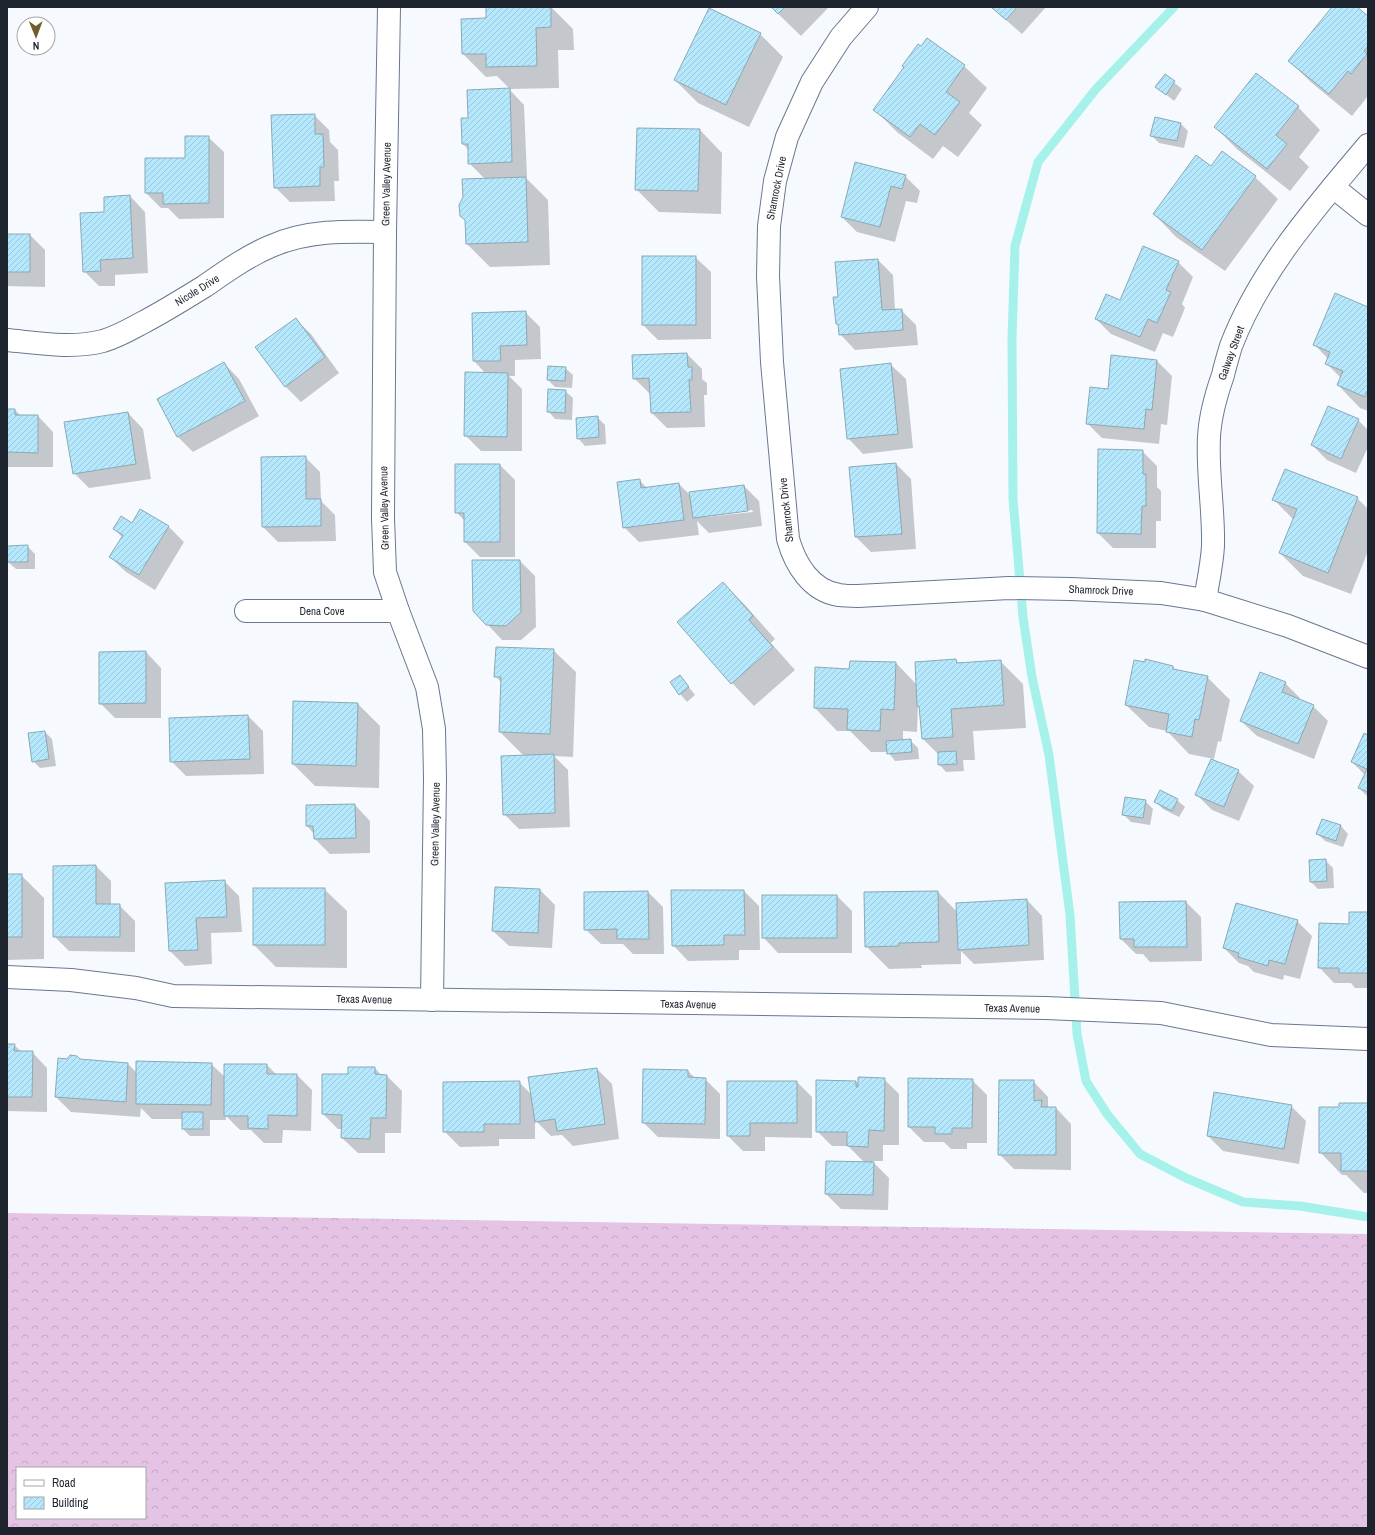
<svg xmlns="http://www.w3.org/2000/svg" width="1375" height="1535" viewBox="0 0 1375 1535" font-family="'Archivo Narrow',sans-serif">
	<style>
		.forest { fill: url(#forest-crowns); fill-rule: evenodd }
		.shadow { fill: #0003; fill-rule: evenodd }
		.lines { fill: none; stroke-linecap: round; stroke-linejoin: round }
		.stream { stroke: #a7f1eb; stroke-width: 9 }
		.building { fill: url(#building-hatch); stroke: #8aa9b5 }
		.minor-casing { stroke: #69788f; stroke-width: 24 }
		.tertiary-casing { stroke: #69788f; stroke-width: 24 }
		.minor { stroke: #fff; stroke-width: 22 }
		.tertiary { stroke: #fff; stroke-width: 22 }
		.labels { text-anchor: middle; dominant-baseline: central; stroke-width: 3; stroke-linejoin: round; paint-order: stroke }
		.street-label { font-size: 11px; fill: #1e242e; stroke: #fff }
	</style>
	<defs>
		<pattern id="forest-crowns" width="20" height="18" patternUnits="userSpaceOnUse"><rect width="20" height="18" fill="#e5c3e5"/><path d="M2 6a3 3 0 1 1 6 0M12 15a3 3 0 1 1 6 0" fill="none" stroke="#c4a7c5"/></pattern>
		<pattern id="building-hatch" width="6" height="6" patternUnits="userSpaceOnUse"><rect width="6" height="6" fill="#b5e8fc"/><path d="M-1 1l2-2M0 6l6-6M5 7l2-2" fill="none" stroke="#9bc7d8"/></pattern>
	</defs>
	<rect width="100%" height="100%" fill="#f6faff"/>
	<path class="forest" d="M7 1213 1368 1234V1528H7ZM17 1468H145V1518H17Z"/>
	<g class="shadow">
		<polygon points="551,7 573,29 574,50 558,50 559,88 509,89 524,105 527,177 525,177 548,200 550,265 490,267 467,244 466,221 461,216 460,205 464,198 463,180 485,179 469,163 469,150 463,144 462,119 469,119 468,91 510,89 497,76 486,77 463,54 462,20 487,19 487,8"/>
		<polygon points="771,7 829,7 801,36"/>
		<polygon points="991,7 1046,7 1022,34"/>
		<polygon points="1333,7 1356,7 1368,17 1368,96 1352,116 1312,83 1289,61"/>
		<polygon points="760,34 783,57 749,127 698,103 675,80"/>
		<polygon points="964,66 987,88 969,113 982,125 958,157 943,146 933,159 897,132 875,110"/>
		<polygon points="1165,75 1182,89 1174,101 1157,87"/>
		<polygon points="1298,107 1320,130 1299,157 1309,167 1290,191 1238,150 1215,127"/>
		<polygon points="314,115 329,130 330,142 338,150 339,181 334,181 335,201 290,202 275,187"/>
		<polygon points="1155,118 1181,124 1188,131 1184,148 1159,143 1152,136"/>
		<polygon points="700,130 722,153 721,214 659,212 636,189"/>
		<polygon points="208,137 224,152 224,218 179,219 168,208 161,208 146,193 186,159"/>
		<polygon points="1211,168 1255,177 1278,199 1225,271 1176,237 1154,214"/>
		<polygon points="905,176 920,191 917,203 906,201 895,242 857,232 842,217"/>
		<polygon points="130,196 145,212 148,273 115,275 115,286 99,286 84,271 105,213"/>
		<polygon points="7,235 30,235 45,250 45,287 7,286"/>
		<polygon points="695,257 711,272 711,339 658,340 643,325"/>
		<polygon points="878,260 893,275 895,310 901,310 916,325 918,345 855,350 840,334 839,326 837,324 839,298"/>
		<polygon points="1178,262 1193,277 1182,304 1185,308 1173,337 1163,333 1155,352 1111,334 1096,319"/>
		<polygon points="1368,308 1368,411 1360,408 1338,385 1341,378 1326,363 1328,359 1314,344"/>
		<polygon points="525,312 540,327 541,359 515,360 515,376 509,376 522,389 522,451 481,451 465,435 486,374 474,361"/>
		<polygon points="295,319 311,334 339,373 301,402 285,386"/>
		<polygon points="687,354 702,369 702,379 707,383 707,395 704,395 705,427 667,428 652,413 651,393 649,393 634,378"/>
		<polygon points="1157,361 1172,376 1167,425 1161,424 1159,444 1102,438 1087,423"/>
		<polygon points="224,363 239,379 259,416 193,452 178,437 158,399"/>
		<polygon points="890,364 906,379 913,448 863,454 848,438"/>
		<polygon points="565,368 573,375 572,388 555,387 548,380"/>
		<polygon points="565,391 573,398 572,420 555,419 548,411"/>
		<polygon points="7,410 15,410 21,416 38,416 53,432 53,467 7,467"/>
		<polygon points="128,413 143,429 151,479 89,488 74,473"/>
		<polygon points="597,417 605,425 606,444 585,446 578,438"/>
		<polygon points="1358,420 1368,430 1368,447 1356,473 1327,460 1312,445"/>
		<polygon points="1099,450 1142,451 1157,466 1157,487 1161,491 1161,521 1156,521 1156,548 1113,548 1098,533"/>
		<polygon points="305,457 320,472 321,501 335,515 336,541 278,542 263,527"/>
		<polygon points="896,464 911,479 916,549 871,552 856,537"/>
		<polygon points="500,465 515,480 515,557 480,557 465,542 465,521 456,512"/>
		<path d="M639 480 647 488 679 484 691 496 744 486 759 501 762 526 709 533 697 521 699 535 639 542 624 527ZM752 510 753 512 705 517V515Z"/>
		<polygon points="1357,498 1368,509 1368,551 1351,594 1303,576 1280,553 1294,520 1273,499"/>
		<polygon points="141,510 169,527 184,542 155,590 126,572 110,557 122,537 114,529 132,524"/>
		<polygon points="27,546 35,554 35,569 16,569 8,562"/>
		<polygon points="520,561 535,576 536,627 521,640 502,640 487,624"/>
		<polygon points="723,583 746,606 775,639 771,643 795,670 754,706 732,683"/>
		<polygon points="553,650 576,672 573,757 554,756 568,770 570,827 519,829 504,814 524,756 500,732 502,683 495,676"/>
		<polygon points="146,652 161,668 161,718 115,718 100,703"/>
		<polygon points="956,660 959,664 1001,662 1023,684 1026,728 973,731 975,760 963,760 964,771 946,772 939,764 939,755 923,739 920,708 918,705 917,732 903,731 903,741 910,740 918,748 919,759 895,761 888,752 871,752 850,731 837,731 815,708 850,670 896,663 917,685"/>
		<polygon points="1145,664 1173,667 1177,671 1207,677 1230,700 1221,742 1218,741 1214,759 1189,754 1167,731 1149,727 1126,705"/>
		<polygon points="680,676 695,695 687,702 680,694"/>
		<polygon points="1285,683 1300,698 1299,700 1313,706 1328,721 1314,759 1257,736 1241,721"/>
		<polygon points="358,704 380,726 379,788 315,786 293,764"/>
		<polygon points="248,716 263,731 264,774 186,776 171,761"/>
		<polygon points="45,732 52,739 56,766 40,768 33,761"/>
		<polygon points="1368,736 1368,797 1359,788 1365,775 1352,762"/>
		<polygon points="1211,760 1238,771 1254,786 1239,821 1212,810 1197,795"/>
		<polygon points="1177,800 1185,807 1179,817 1163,809 1156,802"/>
		<polygon points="1145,801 1153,809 1150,825 1131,822 1123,814"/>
		<polygon points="355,805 370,821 370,853 330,854 315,839 314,834 307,826"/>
		<polygon points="1323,820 1341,826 1348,834 1343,847 1325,841 1318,834"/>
		<polygon points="1325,860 1333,868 1334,888 1318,889 1311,882"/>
		<polygon points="96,866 111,881 111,905 120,906 135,921 135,952 69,951 54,936"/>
		<polygon points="7,875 21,875 44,898 44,959 7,960"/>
		<polygon points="224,881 239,896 242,932 211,933 212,964 185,966 170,951"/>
		<polygon points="324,889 347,911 347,968 276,967 254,945"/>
		<polygon points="540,890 555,905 552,948 509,946 493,931"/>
		<polygon points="672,891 744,891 759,906 760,950 739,950 739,960 688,961 673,945"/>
		<polygon points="648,892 663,907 664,954 633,954 623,944 601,944 585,929"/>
		<polygon points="938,892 957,912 1027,900 1042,916 1044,960 974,964 961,951 961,964 921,965 922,968 889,969 866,946"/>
		<polygon points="763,896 837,896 852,911 852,953 778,953 763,937"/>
		<polygon points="1186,902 1201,917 1202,961 1150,962 1143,954 1136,954 1121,939"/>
		<polygon points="1368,913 1368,988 1355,988 1351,983 1334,983 1319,967 1350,925"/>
		<polygon points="1297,921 1312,936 1300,979 1284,975 1283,980 1254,972 1248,966 1239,963 1224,948"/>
		<polygon points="7,1045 14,1045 22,1052 32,1052 47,1068 47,1112 7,1111"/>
		<polygon points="81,1060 128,1064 137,1073 211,1064 225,1077 267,1065 277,1075 297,1075 312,1090 311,1131 283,1130 282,1143 264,1143 251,1130 240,1130 226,1116 226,1120 210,1120 210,1136 190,1136 183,1129 183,1119 152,1119 141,1108 140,1117 71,1112 56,1097"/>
		<polygon points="375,1068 382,1076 387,1076 402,1091 401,1133 385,1133 385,1153 358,1153 342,1138 343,1129 338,1129 323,1114 323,1075 348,1075"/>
		<polygon points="597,1069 612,1084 619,1139 573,1146 562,1135 551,1136 535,1120 535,1139 499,1139 499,1146 460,1147 444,1131 519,1082 532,1095"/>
		<polygon points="688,1071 695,1078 705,1079 720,1094 720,1139 658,1137 643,1122"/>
		<polygon points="884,1079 899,1094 899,1145 883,1145 883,1161 872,1161 889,1178 888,1210 841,1209 826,1194 864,1162 848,1146 832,1146 817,1131 817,1081 856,1082 859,1084"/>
		<polygon points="972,1080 987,1095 987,1143 967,1143 967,1149 951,1149 944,1142 924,1142 909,1127"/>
		<polygon points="1033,1081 1048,1097 1048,1108 1056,1108 1071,1124 1071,1170 1014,1169 999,1154"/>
		<polygon points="728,1082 797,1082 812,1097 812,1138 765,1137 765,1151 743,1151 728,1136"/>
		<polygon points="1368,1104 1368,1193 1364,1193 1346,1175 1342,1175 1320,1152 1340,1108"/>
		<polygon points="1291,1106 1306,1121 1299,1164 1223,1151 1208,1136"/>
	</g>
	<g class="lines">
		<polyline class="stream" points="1174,7 1096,89 1038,162 1015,246 1012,339 1013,499 1023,617 1032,677 1049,755 1070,915 1077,1034 1086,1081 1107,1114 1140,1154 1186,1178 1243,1202 1300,1206 1368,1217"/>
	</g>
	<g class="building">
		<polygon points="486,7 551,7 551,27 536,28 537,66 486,67 486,54 462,54 461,19 486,18"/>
		<polygon points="771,7 785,7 778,14"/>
		<polygon points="991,7 1017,7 1006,20"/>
		<polygon points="1332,7 1357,7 1368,16 1368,46 1364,51 1367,54 1351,74 1348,71 1329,94 1288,61"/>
		<polygon points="709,8 761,33 726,105 674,80"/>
		<polygon points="927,38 965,65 946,92 960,102 935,135 920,124 910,137 873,110 904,67 902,66 918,44 921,46"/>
		<polygon points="1256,73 1299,106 1276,135 1287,144 1267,169 1214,127"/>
		<polygon points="1165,74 1175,81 1166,95 1155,87"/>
		<polygon points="510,88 512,162 468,164 468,144 462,144 461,118 468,118 467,90"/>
		<polygon points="315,114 315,134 323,134 324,167 320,167 320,186 274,188 271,115"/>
		<polygon points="1155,117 1181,123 1177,141 1150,136"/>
		<polygon points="637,128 700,129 698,191 635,190"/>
		<polygon points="185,136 209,136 209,203 163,204 163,193 145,193 145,158 185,158"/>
		<polygon points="1222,151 1256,176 1202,250 1153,214 1196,155 1211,166"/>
		<polygon points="855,162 906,175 902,189 891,186 880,227 841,217"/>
		<polygon points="526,177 528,242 466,244 465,220 460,216 459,205 463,197 462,179"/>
		<polygon points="130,195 133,258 100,260 101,271 83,272 80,213 104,212 104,197"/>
		<rect x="7" y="234" width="23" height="38"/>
		<polygon points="1143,246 1179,261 1166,290 1171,292 1157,323 1148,319 1140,337 1095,319 1106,294 1120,300"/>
		<rect x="642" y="256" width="54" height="69"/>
		<polygon points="878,259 882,310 902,309 903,330 839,335 838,324 836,324 833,297 838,297 835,262"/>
		<polygon points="1335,293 1368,307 1368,389 1365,397 1337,385 1343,371 1325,364 1330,352 1313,345"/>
		<polygon points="526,311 527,345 500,346 501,361 473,361 472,313"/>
		<polygon points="296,318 325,357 285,387 255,347"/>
		<polygon points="687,353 688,367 692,367 692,380 689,380 691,412 651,413 649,378 633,379 632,355"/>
		<polygon points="1111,355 1157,360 1152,410 1146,409 1144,429 1086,424 1090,387 1108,389"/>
		<polygon points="224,362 245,401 177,437 157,399"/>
		<polygon points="891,363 898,434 847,439 840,369"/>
		<polygon points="548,366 566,367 565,381 547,380"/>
		<polygon points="465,372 508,373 507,437 464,436"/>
		<polygon points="548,389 566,390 565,413 547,412"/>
		<polygon points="1328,406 1359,419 1341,459 1311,445"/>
		<polygon points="7,409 15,409 15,415 38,415 38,453 7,452"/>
		<polygon points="128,412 136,464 73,474 64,422"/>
		<polygon points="598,416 599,437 577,439 576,418"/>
		<polygon points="1098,449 1143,450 1143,474 1146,474 1146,506 1142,506 1141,534 1097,533"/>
		<polygon points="306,456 306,499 321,499 321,526 262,527 261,457"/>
		<polygon points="896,463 902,534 855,537 849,467"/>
		<polygon points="455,464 500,464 500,542 464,542 464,513 455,513"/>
		<polygon points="1285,469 1358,497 1328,573 1279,553 1297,509 1272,500"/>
		<polygon points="640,479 641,488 679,483 684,520 623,528 617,482"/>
		<polygon points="744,485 748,511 693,518 689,492"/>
		<polygon points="140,509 169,526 139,575 109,557 123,535 113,529 121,516 132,523"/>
		<polygon points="28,545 28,562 7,562 7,546"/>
		<polygon points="472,560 520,560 521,612 506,626 486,625 473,611"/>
		<polygon points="723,582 753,616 749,620 773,647 731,684 677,622"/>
		<polygon points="496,647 554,649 550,734 499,732 501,677 494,677"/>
		<polygon points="146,651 146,703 99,704 99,652"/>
		<polygon points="956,659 957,663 1001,660 1004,705 951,709 953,737 922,739 919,706 917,706 915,662"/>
		<polygon points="1145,659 1173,666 1173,669 1208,676 1199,720 1195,719 1192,737 1166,732 1169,714 1125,705 1134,660 1145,662"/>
		<polygon points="850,661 896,662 894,710 881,709 880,731 847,730 848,709 814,708 815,667 849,669"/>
		<polygon points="1260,672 1286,682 1282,692 1314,705 1298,744 1240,721"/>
		<polygon points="680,675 689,687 679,695 670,682"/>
		<polygon points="293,701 358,703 356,766 292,764"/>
		<polygon points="248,715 250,759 170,762 169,718"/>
		<polygon points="45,731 49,759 32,762 28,733"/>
		<polygon points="1364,733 1368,735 1368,792 1358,788 1367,769 1351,762"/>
		<polygon points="911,739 912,752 887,754 886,741"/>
		<polygon points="956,751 957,764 938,765 938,752"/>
		<polygon points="554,754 555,813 503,815 501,756"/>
		<polygon points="1211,759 1239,770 1224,807 1195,795"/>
		<polygon points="1160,790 1178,799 1172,811 1154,802"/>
		<polygon points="1125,797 1146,800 1143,818 1122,815"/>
		<polygon points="355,804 356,838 314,839 313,826 306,826 306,805"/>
		<polygon points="1322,819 1341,825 1336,841 1316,834"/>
		<polygon points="1326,859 1327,881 1310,882 1309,860"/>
		<polygon points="96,865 96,904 120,904 120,937 53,937 53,866"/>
		<rect x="7" y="874" width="15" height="63"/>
		<polygon points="225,880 227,917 196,918 198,950 169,951 165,883"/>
		<polygon points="495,887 540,889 538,933 492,931"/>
		<rect x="253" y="888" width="72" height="57"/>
		<polygon points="671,890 744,890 745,935 724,935 724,945 672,946"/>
		<polygon points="648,891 649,939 617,939 617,929 584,930 584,892"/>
		<polygon points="938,891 939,942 899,943 899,946 865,947 864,892"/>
		<rect x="762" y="895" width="75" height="43"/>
		<polygon points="1027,899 1029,945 958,950 956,903"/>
		<polygon points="1186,901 1187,947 1134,947 1134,939 1120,939 1119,902"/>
		<polygon points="1236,903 1298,920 1285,964 1269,960 1268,966 1238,957 1239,953 1223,948"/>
		<polygon points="1349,912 1368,912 1368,973 1339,973 1339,968 1318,968 1319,923 1349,924"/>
		<polygon points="7,1044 15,1044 14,1051 33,1051 32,1097 7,1097"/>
		<polygon points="70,1055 77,1056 80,1059 128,1063 126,1102 55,1097 58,1058 67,1059"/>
		<polygon points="136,1061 212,1063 211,1105 136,1104"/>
		<polygon points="224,1064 267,1064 267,1074 297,1074 297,1116 268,1115 268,1129 248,1128 248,1116 224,1116"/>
		<polygon points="348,1067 375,1067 375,1074 387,1075 386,1118 371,1118 370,1139 341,1138 342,1115 322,1114 322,1074 348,1074"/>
		<polygon points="597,1068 605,1124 557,1131 555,1119 535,1122 528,1077"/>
		<polygon points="643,1069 688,1070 688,1077 706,1078 705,1124 642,1123"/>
		<polygon points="858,1077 885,1078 884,1131 869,1130 868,1147 847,1146 847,1132 816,1132 816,1080 856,1081 856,1087 858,1087"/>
		<polygon points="908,1078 973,1079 972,1128 952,1128 952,1134 935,1134 935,1127 908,1127"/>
		<polygon points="999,1080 1034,1080 1034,1101 1042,1100 1041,1107 1056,1107 1056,1155 998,1155"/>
		<polygon points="520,1081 520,1124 484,1124 484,1132 443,1132 443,1082"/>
		<polygon points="727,1081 797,1081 797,1123 750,1123 750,1136 727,1136"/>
		<polygon points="1214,1092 1292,1105 1284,1149 1207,1136"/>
		<polygon points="1339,1103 1368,1103 1368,1171 1341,1171 1341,1153 1319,1153 1319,1107 1339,1107"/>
		<rect x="182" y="1112" width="21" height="17"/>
		<polygon points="826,1161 874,1162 873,1195 825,1194"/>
	</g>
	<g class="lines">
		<g class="minor-casing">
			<g id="minor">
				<polyline points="389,7 385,232 383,518 385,572 398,611 427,687 434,729 435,778 432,1000"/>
				<path d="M867 7 841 37 812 82 787 137 775 181 769 226 768 276 772 362 788 539C795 564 811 591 839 595 845 596 852 596 858 596L1009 588 1071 589 1161 593 1205 600 1288 626 1368 657"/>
				<polyline points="1333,187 1368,215"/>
				<path d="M7 340C38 343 72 349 103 341 117 337 129 330 142 323 163 312 184 299 205 286 225 272 246 257 269 247 306 230 346 231 385 232"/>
				<path d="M1205 600C1208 582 1212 564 1213 546 1214 510 1207 474 1209 437 1210 416 1216 395 1223 375 1225 366 1228 356 1231 346 1260 270 1316 207 1368 145"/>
				<polyline points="246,611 398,611"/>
			</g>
		</g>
		<g class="tertiary-casing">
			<polyline id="tertiary" points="7,977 71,980 136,988 173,996 1046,1008 1161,1013 1271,1035 1368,1039"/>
		</g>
		<use href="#minor" class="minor"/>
		<use href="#tertiary" class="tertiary"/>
	</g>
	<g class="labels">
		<g class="street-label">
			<text transform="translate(386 184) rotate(-89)">Green Valley Avenue</text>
			<text transform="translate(776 188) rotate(-79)">Shamrock Drive</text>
			<text transform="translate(197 290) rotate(-32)">Nicole Drive</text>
			<text transform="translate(1231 353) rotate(-70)">Galway Street</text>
			<text transform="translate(384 508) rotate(-91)">Green Valley Avenue</text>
			<text transform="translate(786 510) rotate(-96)">Shamrock Drive</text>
			<text transform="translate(1101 590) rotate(2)">Shamrock Drive</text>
			<text x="322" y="611">Dena Cove</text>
			<text transform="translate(435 824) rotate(-89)">Green Valley Avenue</text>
			<text transform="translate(364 999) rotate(1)">Texas Avenue</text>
			<text transform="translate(688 1004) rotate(1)">Texas Avenue</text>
			<text transform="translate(1012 1008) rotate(1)">Texas Avenue</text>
		</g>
	</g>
	<rect width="1375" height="1535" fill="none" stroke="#1e242e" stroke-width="16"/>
	<rect x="16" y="1467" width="130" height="52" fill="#ffffff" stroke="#a5a7ab"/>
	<rect x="24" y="1480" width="20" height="6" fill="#ffffff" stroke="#a5a7ab"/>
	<text x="52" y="1487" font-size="12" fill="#1e242e">Road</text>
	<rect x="24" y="1497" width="20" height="12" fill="url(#building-hatch)" stroke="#a5a7ab"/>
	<text x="52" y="1507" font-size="12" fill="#1e242e">Building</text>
	<g transform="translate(36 36) rotate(179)"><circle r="19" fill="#ffffff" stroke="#a5a7ab"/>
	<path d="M0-3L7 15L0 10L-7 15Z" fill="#715c2b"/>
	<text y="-6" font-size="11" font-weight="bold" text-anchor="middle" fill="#1e242e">N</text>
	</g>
</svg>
